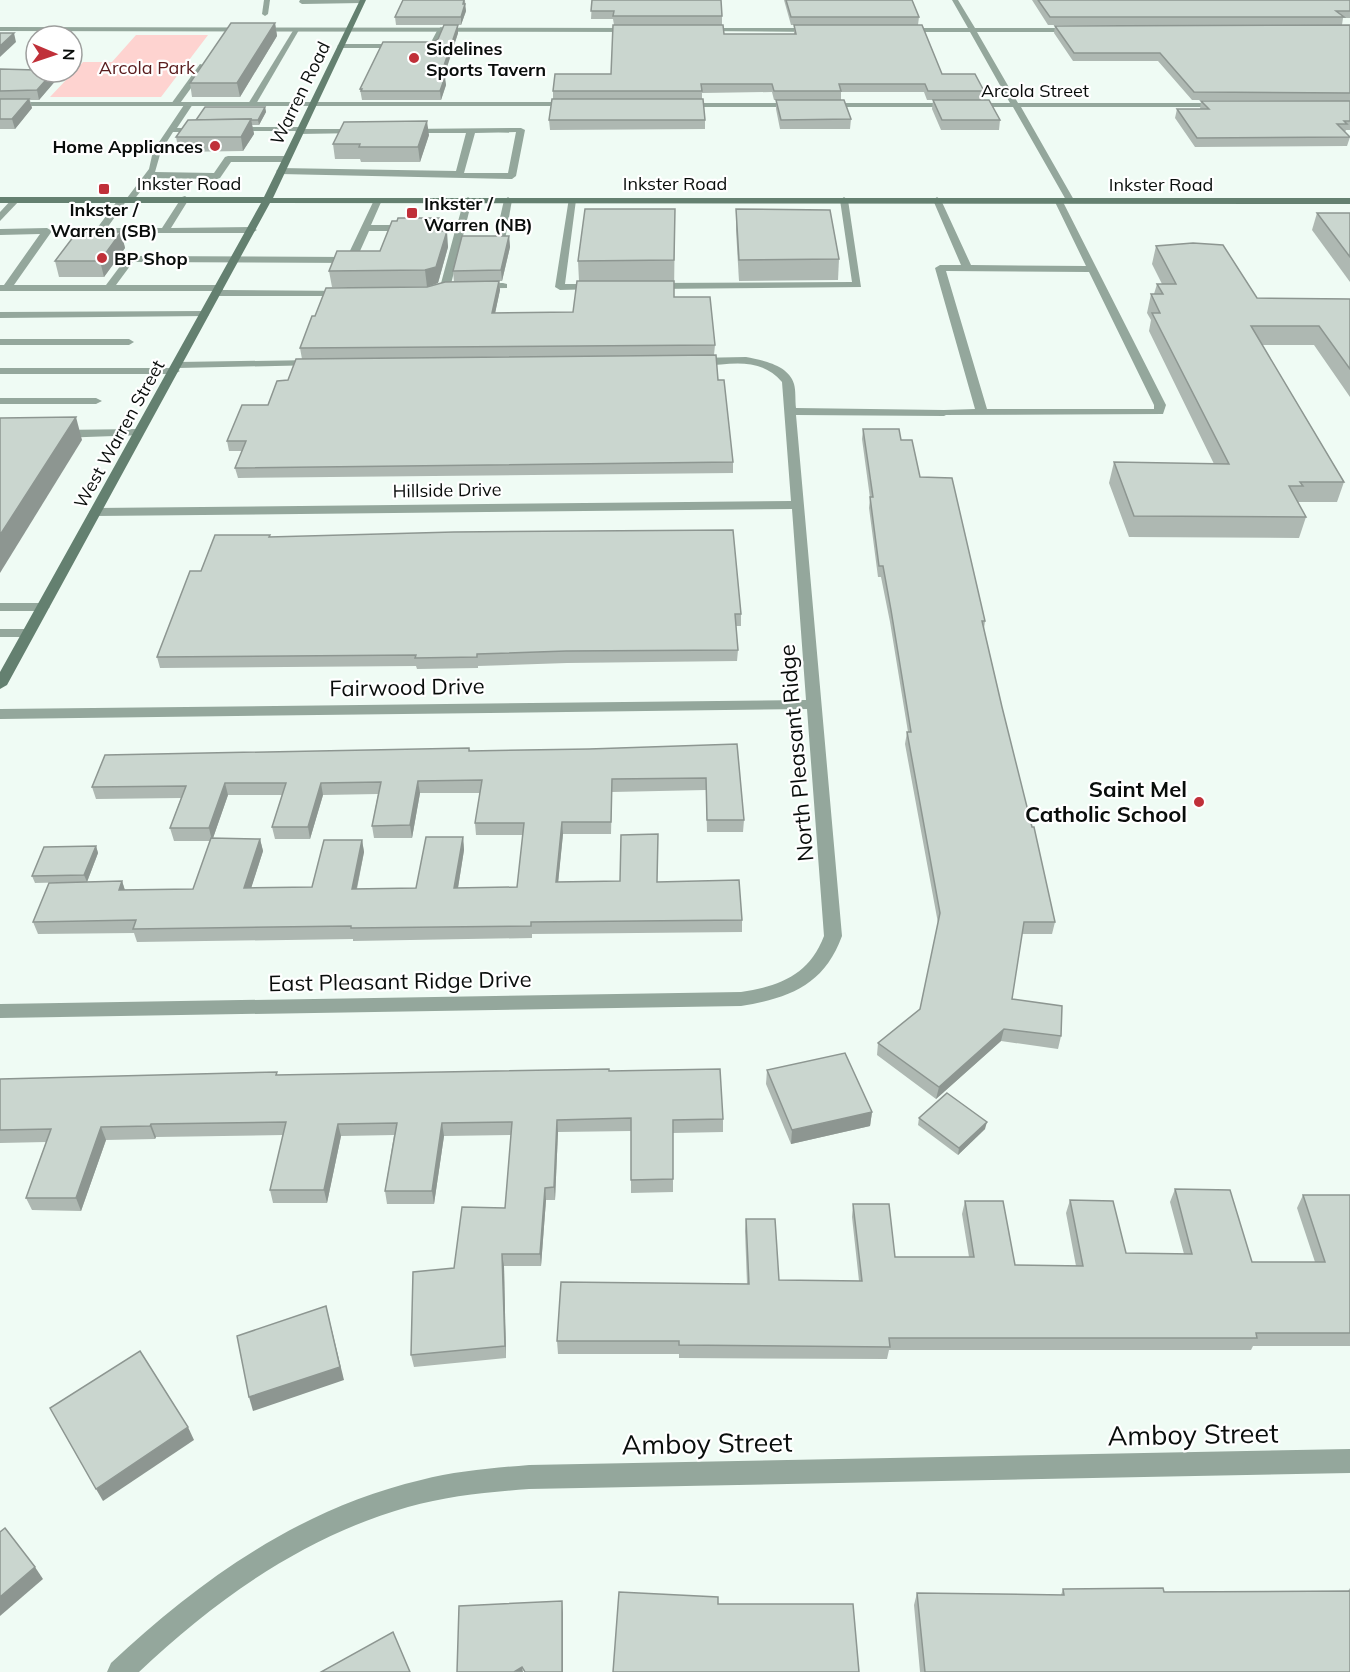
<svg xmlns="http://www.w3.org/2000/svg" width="1350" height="1672" viewBox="0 0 1350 1672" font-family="Mulish,sans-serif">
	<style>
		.green { fill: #fed3d0 }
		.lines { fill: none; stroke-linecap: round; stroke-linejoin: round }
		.service { fill: #94a79c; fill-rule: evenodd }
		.minor { fill: #94a79c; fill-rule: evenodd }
		.secondary { fill: #648070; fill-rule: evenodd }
		.wall { fill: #aeb8b2; fill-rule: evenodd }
		.shaded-wall { fill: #8d9691 }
		.building { fill: #cad6cf; stroke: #8d9691; stroke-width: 1.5 }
		.poi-dot { fill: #c03039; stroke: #fff; stroke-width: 2 }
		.labels { text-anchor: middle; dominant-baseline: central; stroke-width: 4.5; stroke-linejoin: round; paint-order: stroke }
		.far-poi-label { font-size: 18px; font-weight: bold; fill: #090d0b; stroke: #fff; text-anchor: start }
		.far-park-label { font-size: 18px; fill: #591c1d; stroke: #fff }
		.far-street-label { font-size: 18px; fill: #090d0b; stroke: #fff }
		.street-label { font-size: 22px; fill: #090d0b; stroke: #fff }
		.poi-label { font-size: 22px; font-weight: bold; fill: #090d0b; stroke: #fff; text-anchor: end }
		.near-street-label { font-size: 27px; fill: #090d0b; stroke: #fff }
	</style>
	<rect width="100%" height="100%" fill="#effbf4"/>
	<polygon class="green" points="136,35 208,35 161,97 50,97 83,62 112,62"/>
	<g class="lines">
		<g class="service">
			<polygon points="264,0 270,0 268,14 265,16 262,14"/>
			<polygon points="300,0 365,0 365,1 362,3 302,4 299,2"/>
			<polygon points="441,27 444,29 437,46 433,48 341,48 337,46 341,44 430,44 438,29"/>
			<polygon points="294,29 299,30 256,104 249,106 248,104"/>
			<polygon points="200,64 207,66 178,106 172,106 171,104"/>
			<polygon points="186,102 193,104 177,128 204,128 208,130 204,132 173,132 161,151 155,172 214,173 225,157 228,156 286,156 290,159 286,162 231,162 220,178 217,179 151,178 133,201 127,200 107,228 162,228 182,197 185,196 189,199 171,228 252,227 257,230 252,233 97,233 95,231 120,197 127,198 149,169 153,151"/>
			<polygon points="232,127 300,127 304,129 361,129 365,131 361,133 299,134 295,131 229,131 228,129"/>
			<path d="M521 128 525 130 516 176 512 179 280 174 276 171 280 168 456 171 466 133H404V129ZM516 132 508 173H464L475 133Z"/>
			<polygon points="468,197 472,200 451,284 503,283 507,284 507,288 441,289 440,287 455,231 369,231 356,260 351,263 133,262 116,285 219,285 223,286 223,290 349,291 350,293 345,296 217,296 213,295 213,291 0,291 0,285 4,285 40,234 0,235 0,229 47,228 52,231 14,285 106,285 127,257 130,256 347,257 375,198 382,200 371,225 457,225 464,200"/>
			<polygon points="508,197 512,200 505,240 500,243 495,240 504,200"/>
			<polygon points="844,197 848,200 861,287 652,289 647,286 652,283 852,282 840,200"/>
			<path d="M937 197 941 200 971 265 1086 266 1054 200 1061 198 1166 405 1163 414 940 415V411L944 410 975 409 935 268 940 265H961L933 200ZM946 271 1089 272 1154 405V409H987Z"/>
			<polygon points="13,198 20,200 0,221 0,212"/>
			<polygon points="569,198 576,200 565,284 597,284 602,287 601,289 560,290 555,287"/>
			<polygon points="204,311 209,314 208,316 0,318 0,312"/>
			<polygon points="0,339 129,339 134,342 129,345 0,345"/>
			<polygon points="0,368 174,368 180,371 174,374 0,374"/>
			<polygon points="0,398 96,398 102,401 96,404 0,404"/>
			<polygon points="139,429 143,431 143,435 58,438 52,434 58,430"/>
			<polygon points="0,603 43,603 50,607 43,611 0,611"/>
			<polygon points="0,629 28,629 35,633 28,637 0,637"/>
		</g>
		<g class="minor">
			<polygon points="952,0 958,0 975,28 1076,28 1079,30 1076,32 977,32 1018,103 1223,103 1227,105 1223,107 1021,107 1074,200 1070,203 1066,200 1013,107 820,107 820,103 1010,103 970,32 901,32 898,30 901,28 968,28"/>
			<polygon points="0,27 635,28 638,30 635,32 0,31"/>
			<polygon points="703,28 815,28 818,30 815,32 701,31"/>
			<polygon points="0,102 572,102 576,104 572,106 0,106"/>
			<polygon points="682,103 797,103 801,105 797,107 679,107 679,103"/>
			<path d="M746 357C762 360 789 365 794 384 796 391 795 400 796 408L944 410 950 413 944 416 796 415 842 936C824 985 790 998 741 1006L0 1018V1004L741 992C780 986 809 975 824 936L807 709 0 719V709L806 700 792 509 95 516 89 512 95 508 791 501 782 382C752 347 707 375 690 361L695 358Z"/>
			<polygon points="315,360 319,361 319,365 178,368 173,365 178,362"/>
			<path d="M1350 1449V1473L529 1489C488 1492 447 1496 408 1507 305 1536 216 1599 139 1672H107L111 1663C199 1580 301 1508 421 1480 456 1471 493 1468 529 1465Z"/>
		</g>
		<polygon class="secondary" points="360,0 366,0 273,198 1350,198 1350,204 270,203 7,685 0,689 0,672 261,203 0,203 0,197 264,197"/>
	</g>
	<g class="wall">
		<polygon points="403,0 465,0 466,11 461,25 396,25 395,17"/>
		<polygon points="592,0 722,16 722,25 614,25 613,19 591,19"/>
		<polygon points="784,0 912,0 919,17 918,25 791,25"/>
		<polygon points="1032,0 1350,0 1350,18 1343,18 1342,25 1048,25"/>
		<polygon points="275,23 277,36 240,97 192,97 190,83"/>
		<polygon points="458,25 458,33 444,77 446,85 441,100 362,100 360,89"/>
		<polygon points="794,25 942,74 984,91 983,100 1000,120 999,130 941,130 932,109 933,100 927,100 924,92 841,92 841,100 851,119 850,129 780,129 776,109 776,100 774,100 772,92 702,93 702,99 705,120 705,129 550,130 549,120 553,99 553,91 611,74 724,34 794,34"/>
		<polygon points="1350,25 1350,101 1192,100 1158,61 1073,61 1054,33 1055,26"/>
		<polygon points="0,69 36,72 55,72 57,79 39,100 30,100 32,108 15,129 0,129"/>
		<polygon points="1201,101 1350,101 1350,130 1346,130 1345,132 1350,137 1347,146 1195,147 1175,118 1177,109 1200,109"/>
		<polygon points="265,107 266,112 259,125 252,125 254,134 243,151 179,152 176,137 196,120"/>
		<polygon points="429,135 420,162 361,162 360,159 335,159 333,144"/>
		<polygon points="675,209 674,297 715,345 714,355 302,359 300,348 315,316 488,281 454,282 453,271 509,236 510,247 502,281 499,281 500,290 495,313 573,312 579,281 578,261"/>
		<polygon points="736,209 839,259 838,280 739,281 736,230"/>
		<polygon points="1317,213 1350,213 1350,282 1312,230"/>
		<polygon points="442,218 444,231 448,247 438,283 427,287 332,287 329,271 380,251"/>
		<polygon points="121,232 125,248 104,277 59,277 55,261"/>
		<polygon points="1156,246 1257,298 1350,299 1350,397 1314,345 1262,345 1344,482 1337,502 1298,502 1306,517 1299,538 1129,537 1109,483 1114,462 1214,464 1149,331 1151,320 1147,313 1151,294 1154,294 1157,284 1162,284 1152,264"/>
		<polygon points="718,380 733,462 733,473 238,478 235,468 242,451 229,451 227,441 268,405"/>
		<polygon points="863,429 901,440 920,477 985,621 984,629 1002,707 1055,922 1052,934 1022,934 1012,999 1061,1036 1058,1049 1001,1041 936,1099 877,1055 878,1043 920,1009 938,923 905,744 907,732 908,732 890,622 881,577 878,577 869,508 870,498 862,439"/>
		<polygon points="270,535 270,537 741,614 741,626 736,626 738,650 737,661 567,663 478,666 478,668 417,669 416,666 160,668 157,657 201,571"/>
		<path d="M737 744 744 820 743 832H707L706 790 612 792 611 834H563L558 882H658L742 920V932L532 934V938L353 941V939L137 942 134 933 38 934 33 922 75 882 35 883 32 876 96 846 98 853 87 882 122 881 125 890 193 889 210 841H174L170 828 181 798 96 799 92 787 469 748 470 751 589 749ZM420 793H480L475 823 476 835H523L517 887 458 888 464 850 463 837 416 888 357 889 364 852 362 840 312 887 251 888 263 851 260 839 213 838 228 795H282L272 827 275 839H310L323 795 378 794 372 826 374 838H412Z"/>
		<polygon points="767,1070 872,1112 870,1126 791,1144 766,1084"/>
		<polygon points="609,1071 723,1119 723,1132 673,1133 673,1192 631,1193 631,1131 558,1132 555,1200 546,1200 541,1266 504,1266 506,1358 414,1367 411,1355 454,1268 505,1208 511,1135 444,1136 434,1204 387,1204 385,1191 394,1135 341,1136 327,1203 273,1203 270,1190 283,1135 156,1137 155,1139 106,1140 81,1211 32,1210 26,1198 46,1142 0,1143 0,1079 277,1072 277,1075"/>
		<polygon points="919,1118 985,1129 958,1155 918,1125"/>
		<polygon points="1175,1189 1252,1262 1315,1262 1297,1208 1303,1195 1350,1195 1350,1346 1253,1346 1251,1350 889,1350 887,1359 679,1358 679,1354 558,1354 557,1341 747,1284 745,1231 746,1219 779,1280 859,1281 852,1217 853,1204 895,1257 969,1257 962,1214 965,1201 1015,1265 1076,1266 1066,1213 1070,1200 1126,1253 1184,1254 1170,1202"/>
		<polygon points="1350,1588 1350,1672 920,1672 914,1605 917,1593 1061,1595 1063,1589 1164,1592 1348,1591"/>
	</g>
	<g class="shaded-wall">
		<polygon points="464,0 466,11 461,25 461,17"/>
		<polygon points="275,23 277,36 240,97 237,83"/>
		<polygon points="458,25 458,33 441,85 440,77"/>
		<polygon points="14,33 16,42 0,57 0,46"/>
		<polygon points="53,72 55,72 57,79 39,100 37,90"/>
		<polygon points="445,77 446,85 441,100 440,91"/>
		<polygon points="29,99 32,108 15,129 12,119"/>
		<polygon points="265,107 266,112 259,125 258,120"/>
		<polygon points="251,119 254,134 243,151 241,137"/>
		<polygon points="427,121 429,135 420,162 418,147"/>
		<polygon points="442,218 444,233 438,231"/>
		<polygon points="447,231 448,247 438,283 427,287 425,270"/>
		<polygon points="121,232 125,248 104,277 100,261"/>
		<polygon points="509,236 510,247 502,281 501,270"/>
		<polygon points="499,281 500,290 493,323 492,313"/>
		<polygon points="76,417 82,440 0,573 0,535"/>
		<polygon points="418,781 420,793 412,838 410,825"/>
		<polygon points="225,783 228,795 212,841 209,828"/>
		<polygon points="321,783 323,795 310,839 308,827"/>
		<polygon points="562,822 563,834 557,894 556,882"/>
		<polygon points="463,837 464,850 456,900 454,888"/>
		<polygon points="260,839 263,851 247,901 244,888"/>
		<polygon points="362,840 364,852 354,901 352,889"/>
		<polygon points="96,846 98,853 87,882 84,875"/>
		<polygon points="122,881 126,894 119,890"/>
		<polygon points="1004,1029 1001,1041 936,1099 939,1087"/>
		<polygon points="872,1112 870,1126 791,1144 792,1130"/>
		<polygon points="557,1120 558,1132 555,1200 554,1187"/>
		<polygon points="987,1122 985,1129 958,1155 959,1148"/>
		<polygon points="442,1123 444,1136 434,1204 432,1191"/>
		<polygon points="151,1124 156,1137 155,1139 150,1126"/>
		<polygon points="338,1124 341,1136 327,1203 324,1190"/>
		<polygon points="101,1127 106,1140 81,1211 76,1198"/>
		<polygon points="545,1188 546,1200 541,1266 540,1254"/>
		<polygon points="502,1254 504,1266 506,1358 505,1346"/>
		<polygon points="326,1306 344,1380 253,1411 249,1397"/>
		<polygon points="188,1427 194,1440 103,1501 96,1489"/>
		<polygon points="35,1567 43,1579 0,1616 0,1597"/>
		<polygon points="562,1601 563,1613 563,1672 562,1672"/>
		<polygon points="522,1667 523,1672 514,1672"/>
	</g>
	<g class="building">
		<polygon points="403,0 464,0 463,4 465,4 461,17 395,17"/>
		<polygon points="592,0 721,0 722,16 613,16 614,11 591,11"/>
		<polygon points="786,0 912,0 919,17 791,17"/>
		<polygon points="1038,0 1350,0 1350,11 1336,11 1344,17 1050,17"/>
		<polygon points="231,23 275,23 237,83 190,83"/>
		<polygon points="444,25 458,25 440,77 445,77 440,91 361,91 362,89 360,89 383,42 433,42 438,39"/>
		<polygon points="613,25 723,25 724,34 796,34 794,25 922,25 942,74 975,74 984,91 928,91 925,84 839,84 841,91 774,91 772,84 701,84 702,91 553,91 555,74 611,74"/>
		<polygon points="1350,25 1350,93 1194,92 1160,53 1074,53 1055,26"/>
		<polygon points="0,33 14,33 0,46"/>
		<polygon points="0,69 36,70 36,72 53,72 37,90 0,91"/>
		<polygon points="0,99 29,99 12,119 0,119"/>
		<polygon points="552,99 703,99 705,120 549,120"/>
		<polygon points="776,100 844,100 851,119 781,120"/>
		<polygon points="933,100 989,100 1000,120 942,120"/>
		<polygon points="1201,101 1350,101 1350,121 1344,121 1347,124 1337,124 1350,137 1197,138 1177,109 1209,109"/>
		<polygon points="205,107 265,107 258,120 251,120 251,119 196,120"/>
		<polygon points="251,119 241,137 176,137 188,120"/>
		<polygon points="427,121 418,147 359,147 360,144 333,144 344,122"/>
		<polygon points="585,209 675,209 674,260 578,261"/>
		<polygon points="736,209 830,210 839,259 739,260"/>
		<polygon points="1317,213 1350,213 1350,257"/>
		<polygon points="398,218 442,218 438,231 447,231 436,267 425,270 329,271 337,251 380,251 392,221 397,221"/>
		<polygon points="77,232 121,232 100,261 55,261"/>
		<polygon points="462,236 509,236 501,270 453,271"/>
		<polygon points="1193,243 1223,245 1257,298 1350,299 1350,369 1319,326 1251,326 1344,482 1300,482 1303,486 1289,486 1306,517 1134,516 1114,462 1229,464 1152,313 1160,313 1151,294 1163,294 1157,284 1176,284 1156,246"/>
		<polygon points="499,281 492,313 573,312 577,281 674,281 674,297 710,297 715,345 300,348 312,316 315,316 326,288 427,287 445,282"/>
		<polygon points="716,355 718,380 724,380 733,462 235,468 246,441 227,441 242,405 268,405 277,381 288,380 296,359"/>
		<polygon points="76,417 0,535 0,418"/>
		<polygon points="863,429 899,429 901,440 912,440 920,477 952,478 985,621 982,621 1002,707 1032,827 1034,827 1055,922 1024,922 1012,999 1062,1006 1061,1036 1004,1029 939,1087 878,1043 920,1009 940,913 907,732 911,732 891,610 883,566 879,566 870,497 873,497"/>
		<polygon points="733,530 741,614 735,614 738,650 566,651 477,654 477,657 415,658 416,655 157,657 190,571 201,571 215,535 270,535 269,537 454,532"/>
		<polygon points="737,744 744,820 707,820 706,778 612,779 611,822 562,822 556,882 620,881 621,835 658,834 657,882 739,880 742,920 531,922 531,926 351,928 351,926 133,929 136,920 33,922 49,883 122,881 119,890 193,889 211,838 260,839 244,888 312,887 324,840 362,840 352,889 416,888 426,837 463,837 454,888 517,887 524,823 475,823 482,780 418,781 410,825 372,826 381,782 321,783 308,827 272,827 286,783 225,783 209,828 170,828 186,786 92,787 105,755 469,748 469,751 589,749"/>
		<polygon points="96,846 84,875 32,876 44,847"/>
		<polygon points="845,1053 872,1112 792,1130 767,1070"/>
		<polygon points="609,1069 609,1071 720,1069 723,1119 673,1120 673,1179 631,1180 631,1118 557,1120 554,1187 545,1188 540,1254 502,1254 505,1346 411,1355 413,1272 454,1268 462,1207 505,1208 512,1122 442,1123 432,1191 385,1191 397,1123 338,1124 324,1190 270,1190 286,1122 151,1124 150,1126 101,1127 76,1198 26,1198 51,1129 0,1130 0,1079 277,1072 276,1075"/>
		<polygon points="947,1093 987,1122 959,1148 919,1118"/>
		<polygon points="1175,1189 1230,1190 1252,1262 1325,1262 1303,1195 1350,1195 1350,1333 1256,1333 1257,1338 889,1338 890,1347 679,1345 679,1341 557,1341 561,1282 749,1284 746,1219 775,1219 779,1280 862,1281 853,1204 889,1204 895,1257 974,1257 965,1201 1003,1201 1015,1265 1083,1266 1070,1200 1113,1201 1126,1253 1192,1254"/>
		<polygon points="326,1306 340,1367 249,1397 237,1336"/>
		<polygon points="140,1351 188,1427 96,1489 50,1408"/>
		<polygon points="5,1528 35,1567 0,1597 0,1532"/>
		<polygon points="1163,1588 1164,1592 1350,1591 1350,1672 925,1672 917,1593 1064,1595 1063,1589"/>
		<polygon points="619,1592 718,1597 718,1604 853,1604 859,1672 613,1672"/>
		<polygon points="562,1601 562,1672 525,1672 522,1667 514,1672 457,1672 459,1606"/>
		<polygon points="393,1632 410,1672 321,1672"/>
	</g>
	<g class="poi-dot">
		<circle cx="414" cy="58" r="6"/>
		<circle cx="215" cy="146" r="6"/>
		<rect x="98" y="183" width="12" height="12" rx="3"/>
		<rect x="406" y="207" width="12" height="12" rx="3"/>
		<circle cx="102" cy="258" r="6"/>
		<circle cx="1199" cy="802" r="6"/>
	</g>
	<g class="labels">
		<g class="far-poi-label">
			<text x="426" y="48">Sidelines<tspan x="426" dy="21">Sports Tavern</tspan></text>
			<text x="203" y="146" text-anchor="end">Home Appliances</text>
			<text x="424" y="203">Inkster /<tspan x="424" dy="21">Warren (NB)</tspan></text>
			<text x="104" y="209" text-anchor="middle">Inkster /<tspan x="104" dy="21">Warren (SB)</tspan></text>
			<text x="114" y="258">BP Shop</text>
		</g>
		<g class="far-park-label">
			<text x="147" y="67">Arcola Park</text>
		</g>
		<g class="far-street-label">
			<text x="1035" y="90">Arcola Street</text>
			<text transform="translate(300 93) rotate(-64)">Warren Road</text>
			<text x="189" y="183">Inkster Road</text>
			<text x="675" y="183">Inkster Road</text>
			<text x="1161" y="184">Inkster Road</text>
			<text transform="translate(119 434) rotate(-61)">West Warren Street</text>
			<text transform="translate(447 490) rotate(-1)">Hillside Drive</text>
		</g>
		<g class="street-label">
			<text transform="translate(407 687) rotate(-1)">Fairwood Drive</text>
			<text transform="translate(796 753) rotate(-95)">North Pleasant Ridge</text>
			<text transform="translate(400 981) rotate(-1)">East Pleasant Ridge Drive</text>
		</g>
		<g class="poi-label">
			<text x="1187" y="789">Saint Mel<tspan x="1187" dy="25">Catholic School</tspan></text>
		</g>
		<g class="near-street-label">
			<text transform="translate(1193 1434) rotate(-1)">Amboy Street</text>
			<text transform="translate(707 1443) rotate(-1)">Amboy Street</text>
		</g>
	</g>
	<g transform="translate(54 54) rotate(92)"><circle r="28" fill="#ffffff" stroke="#9d9e9d" stroke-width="1.5"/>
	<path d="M0-4.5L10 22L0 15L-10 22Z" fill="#c03039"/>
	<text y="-9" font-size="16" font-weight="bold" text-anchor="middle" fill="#090d0b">N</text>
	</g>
</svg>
